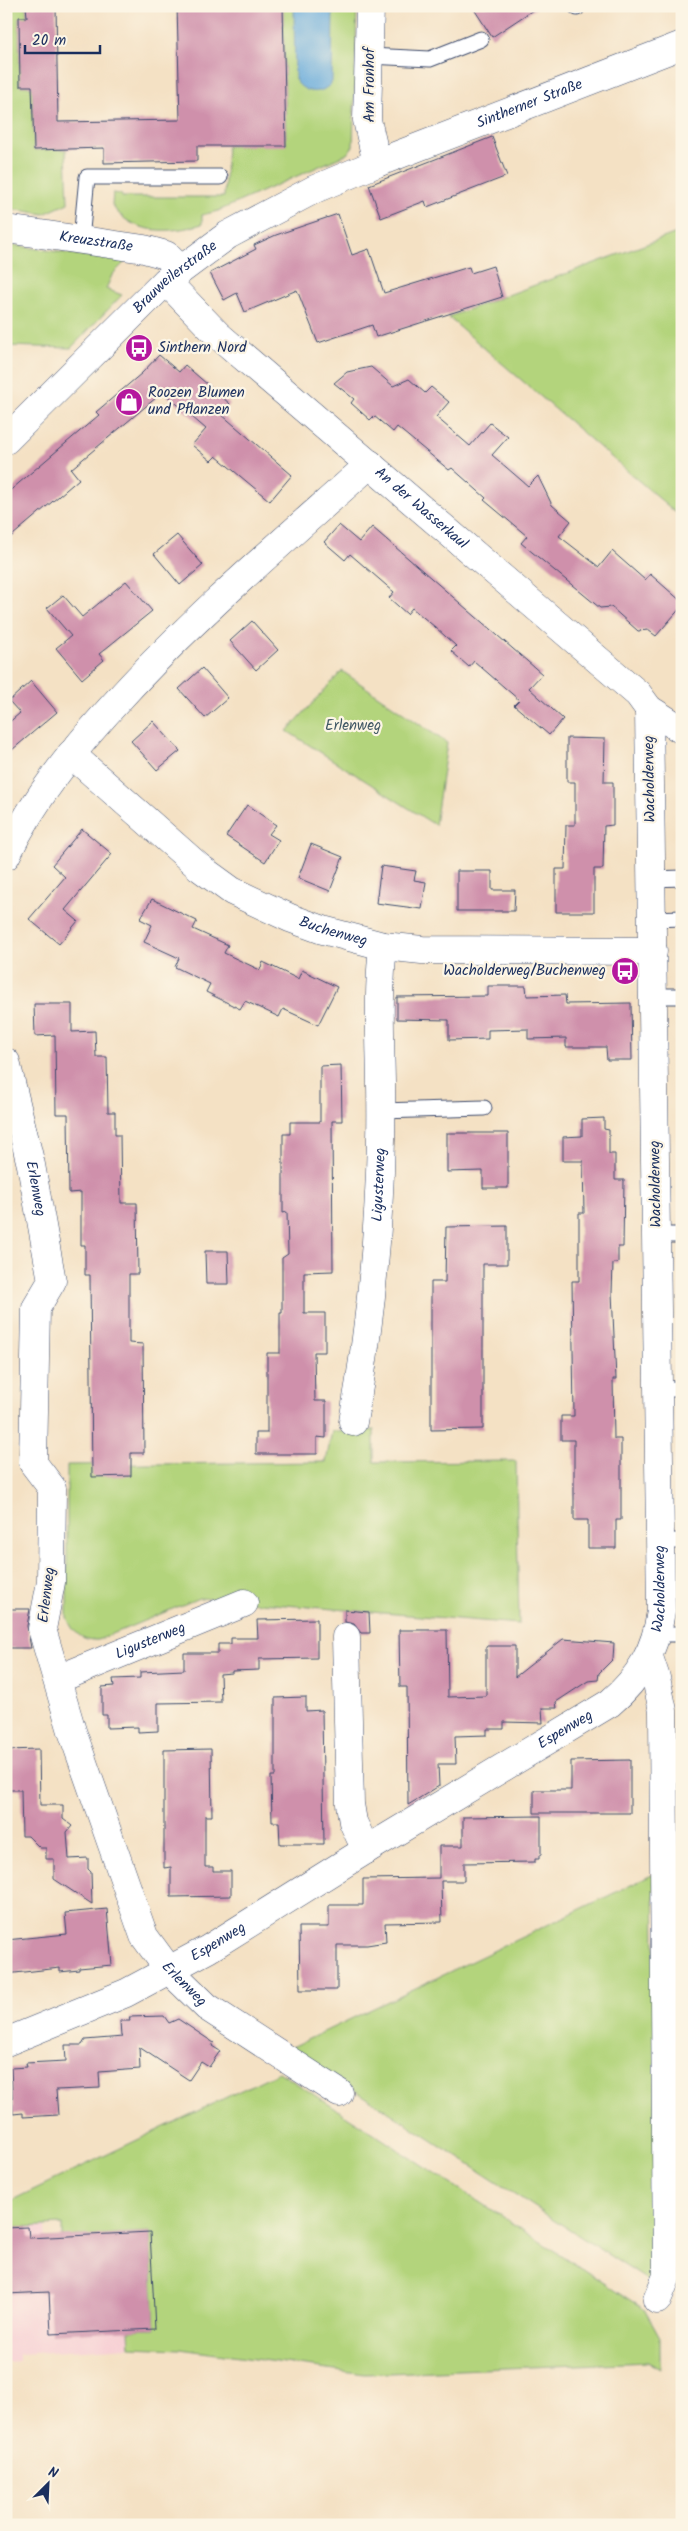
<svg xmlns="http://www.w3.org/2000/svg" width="688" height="2531" viewBox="0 0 688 2531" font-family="Kalam,sans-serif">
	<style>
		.built { fill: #f7cfd4 }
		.green { fill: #b3d47b; stroke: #67826c }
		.water { fill: #66aadb; stroke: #406c9c }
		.building { fill: #cf90ab }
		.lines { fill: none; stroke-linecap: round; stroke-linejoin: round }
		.service-casing { stroke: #3c4a6d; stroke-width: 17 }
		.minor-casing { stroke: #3c4a6d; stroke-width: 29 }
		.tertiary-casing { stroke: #3c4a6d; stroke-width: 29 }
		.service { stroke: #fff; stroke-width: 15 }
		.minor { stroke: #fff; stroke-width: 28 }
		.tertiary { stroke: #fff; stroke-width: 28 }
		.labels { text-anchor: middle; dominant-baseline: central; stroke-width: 4.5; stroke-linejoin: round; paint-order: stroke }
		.street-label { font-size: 15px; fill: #1b2f5e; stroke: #fcf5e5 }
		.poi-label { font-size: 15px; fill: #1b2f5e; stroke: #fcf5e5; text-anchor: start }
		.park-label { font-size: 15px; fill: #415865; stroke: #fcf5e5 }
	</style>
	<rect width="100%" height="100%" fill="#fcf5e5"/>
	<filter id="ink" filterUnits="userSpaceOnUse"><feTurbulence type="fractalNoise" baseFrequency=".02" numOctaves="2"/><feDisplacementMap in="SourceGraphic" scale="10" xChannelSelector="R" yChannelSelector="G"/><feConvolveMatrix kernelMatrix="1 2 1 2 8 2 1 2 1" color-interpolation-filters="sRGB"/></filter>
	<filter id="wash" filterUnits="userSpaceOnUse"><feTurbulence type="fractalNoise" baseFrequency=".0096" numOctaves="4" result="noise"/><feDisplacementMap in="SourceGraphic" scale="20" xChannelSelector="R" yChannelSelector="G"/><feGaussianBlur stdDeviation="1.12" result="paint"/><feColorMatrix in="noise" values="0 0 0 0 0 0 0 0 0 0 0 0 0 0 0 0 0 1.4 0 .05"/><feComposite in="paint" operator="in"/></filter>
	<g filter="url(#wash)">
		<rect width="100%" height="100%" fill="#f4e1c4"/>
		<polygon class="built" points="45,2226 51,2334 129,2330 130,2347 19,2354 19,2361 6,2362 6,2228"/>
		<g class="green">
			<polygon points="6,6 26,6 27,17 19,18 20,86 32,86 34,150 66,149 68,203 44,214 6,208"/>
			<path d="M283 6H357L353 146 347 154 218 211 202 215V224C171 234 131 235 112 205L113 193 121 194 122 197H224L227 146 286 145Z"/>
			<polygon points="682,231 682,518 448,317"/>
			<polygon points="6,244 125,262 112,275 106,289 122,295 71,348 6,346"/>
			<polygon points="342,671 447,743 435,825 287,731"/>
			<path d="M374 1430V1462L516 1461 519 1624 199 1598 98 1640C82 1641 72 1632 67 1617V1465L326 1462 332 1431Z"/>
			<polygon points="682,1846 682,2292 678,2285 672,1850"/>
			<polygon points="654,1874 659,2273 647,2280 290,2048"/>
			<polygon points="279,2072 644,2309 660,2338 660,2369 648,2362 365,2374 180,2349 130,2347 129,2330 155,2329 150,2232 62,2237 62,2225 6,2228 6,2203"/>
		</g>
		<path class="water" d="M294 6H333L332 82C322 96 303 94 295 79Z"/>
		<g id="blocks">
			<g class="building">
				<polygon points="26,6 56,6 58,122 180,120 177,6 283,6 286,146 197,146 197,161 104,163 104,148 34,150 32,86 20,86 19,17 27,17"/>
				<polygon points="472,6 539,6 492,37"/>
				<polygon points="492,137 507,176 427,207 425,201 381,218 369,185"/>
				<polygon points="338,214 352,255 369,249 384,293 469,267 471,273 493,266 502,297 376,337 372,325 318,343 297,290 245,312 237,293 224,300 210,273 256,249 254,245 276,235"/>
				<polygon points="159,355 179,372 185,365 230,404 221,414 292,475 270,501 216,456 211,461 192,445 206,429 163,392 71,469 79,479 6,541 6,494 99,415 96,412 142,373"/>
				<polygon points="371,367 393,386 409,379 425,393 431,387 449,402 436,417 470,446 490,423 508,437 492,455 528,486 538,476 552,505 571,521 559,536 599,567 612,551 645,580 650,574 682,602 682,606 656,636 648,630 638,631 611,607 600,608 521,543 527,536 484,500 486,498 452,468 449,470 397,427 393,432 374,416 370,420 351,403 354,399 334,383 347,372"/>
				<polygon points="339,525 359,542 372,527 542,674 529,688 563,719 549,735 514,705 519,700 474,661 469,667 451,651 456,646 435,627 412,608 407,614 389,598 394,592 350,554 345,560 324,542"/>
				<polygon points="177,535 203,565 180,585 154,554"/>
				<polygon points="126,581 152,611 99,654 104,660 82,679 56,648 71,636 47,608 63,595 82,617"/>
				<polygon points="252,621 278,650 256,670 230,641"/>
				<polygon points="202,668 228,698 205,718 179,689"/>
				<polygon points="31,681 57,712 6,755 6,725 20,713 9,701"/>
				<polygon points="153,721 180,751 157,770 131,741"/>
				<polygon points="567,738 605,739 604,782 613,782 613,825 604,826 603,869 594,869 594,912 556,912 556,869 565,869 566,825 575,825 575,782 567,782"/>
				<polygon points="247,805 276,825 269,834 279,840 265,862 226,836"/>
				<polygon points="82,829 112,854 65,910 78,921 59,944 29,919 65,877 52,865"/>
				<polygon points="311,844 343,857 330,891 298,878"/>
				<polygon points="381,866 416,871 414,880 426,882 422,909 376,903"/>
				<polygon points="457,871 492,871 492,890 515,890 514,911 457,911"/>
				<polygon points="152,899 197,921 193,929 228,945 224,953 260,970 263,962 298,979 302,970 337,987 318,1025 283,1009 279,1017 245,1001 240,1009 206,992 210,984 175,967 179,958 144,942 152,925 140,919"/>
				<polygon points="488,986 526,986 527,996 565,995 566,1004 631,1003 632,1060 607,1060 606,1047 566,1047 566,1038 528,1039 528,1029 488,1030 488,1039 449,1040 449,1020 397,1019 397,997 488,996"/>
				<polygon points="34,1004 72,1004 72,1032 95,1031 96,1057 107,1057 108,1112 115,1112 115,1135 120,1135 121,1203 137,1203 138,1274 129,1274 129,1343 143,1344 144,1453 131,1453 131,1476 92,1477 90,1275 85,1275 85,1245 81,1245 81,1192 69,1193 68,1114 56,1114 55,1035 35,1036"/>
				<polygon points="341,1065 342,1121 332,1121 333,1271 304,1272 304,1313 325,1313 325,1352 314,1352 315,1401 326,1401 326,1438 317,1437 317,1454 256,1454 256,1433 267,1433 267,1353 280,1353 280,1313 282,1313 282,1258 288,1254 287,1212 283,1213 283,1134 290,1134 290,1122 320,1122 320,1066"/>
				<polygon points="604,1118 604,1129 609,1130 609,1154 615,1154 615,1180 624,1180 623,1247 618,1247 618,1263 613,1263 612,1293 616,1379 613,1379 614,1439 621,1439 621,1520 616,1520 616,1548 588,1548 588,1520 574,1520 574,1440 561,1440 561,1416 574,1416 572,1281 579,1281 579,1213 584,1213 583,1161 563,1161 563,1137 582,1136 582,1119"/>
				<polygon points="447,1133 508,1133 508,1188 483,1188 483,1171 447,1172"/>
				<polygon points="507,1226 507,1264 483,1264 483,1429 431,1430 431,1282 445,1282 446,1227"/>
				<polygon points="205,1251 228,1251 229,1284 206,1284"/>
				<polygon points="6,1609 30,1609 27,1626 31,1648 6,1648"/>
				<polygon points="345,1610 369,1612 370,1633 361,1633 354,1624 345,1622"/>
				<polygon points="317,1619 317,1658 259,1659 259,1670 232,1671 232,1673 220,1674 221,1702 158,1703 158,1731 138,1732 138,1727 107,1728 107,1715 102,1715 102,1687 114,1686 113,1679 140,1678 140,1672 184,1670 184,1653 218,1653 218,1644 231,1644 231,1638 258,1638 257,1620"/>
				<polygon points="399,1630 447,1630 448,1697 486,1696 486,1646 515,1646 515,1677 563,1639 614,1643 613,1659 599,1673 598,1680 588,1681 556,1702 557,1708 542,1708 543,1723 504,1722 504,1729 487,1729 487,1735 455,1736 456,1764 438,1764 439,1786 408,1805 407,1687 400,1687"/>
				<polygon points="306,1697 306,1711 322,1710 324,1844 280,1844 279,1822 272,1822 271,1776 275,1776 275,1698"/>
				<polygon points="39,1749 40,1805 63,1805 63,1819 72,1826 67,1832 69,1859 88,1858 88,1869 91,1872 92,1904 54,1879 54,1859 46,1859 46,1848 40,1848 28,1836 22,1836 21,1790 6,1790 6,1750"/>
				<polygon points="211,1749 212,1816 205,1816 205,1867 213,1867 213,1871 231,1871 231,1896 171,1897 171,1867 164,1868 164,1750"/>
				<polygon points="630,1760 630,1813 534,1813 534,1790 571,1790 571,1761"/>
				<polygon points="541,1816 541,1855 539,1855 539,1859 535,1859 535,1862 464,1863 464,1881 441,1881 442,1922 385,1923 386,1942 367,1945 337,1945 337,1990 300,1990 299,1927 329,1927 329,1905 363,1905 363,1879 439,1878 439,1846 463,1846 463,1817"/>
				<polygon points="107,1909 112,1965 79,1968 79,1970 60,1972 60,1968 6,1974 6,1940 67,1934 65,1913"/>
				<polygon points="164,2016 169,2023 178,2019 214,2043 212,2046 220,2051 209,2067 201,2062 189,2080 139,2047 140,2069 99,2072 100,2088 56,2090 58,2115 23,2117 23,2113 13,2114 11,2068 27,2067 26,2063 66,2061 65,2045 82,2045 85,2040 123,2037 121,2036 120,2021 130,2021 129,2017"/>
				<polygon points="28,2227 29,2238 150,2232 155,2329 51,2334 49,2292 6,2294 6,2228"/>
			</g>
		</g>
	</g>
	<g filter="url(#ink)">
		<use href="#blocks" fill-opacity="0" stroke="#3c4a6d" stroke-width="1"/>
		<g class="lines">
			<g class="service-casing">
				<g id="service">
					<polyline points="576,6 577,8"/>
					<polyline points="369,56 430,59 481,39"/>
					<polyline points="81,240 87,177 220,177"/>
					<polyline points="652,879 682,878"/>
					<polyline points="653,919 682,918"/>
					<polyline points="654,996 682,996"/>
					<polyline points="381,1111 484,1108"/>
					<polyline points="656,1235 682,1235"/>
					<polyline points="657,1389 682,1389"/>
					<polyline points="659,1541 682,1541"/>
					<polyline points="658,1634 682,1634"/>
				</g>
			</g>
			<g class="minor-casing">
				<g id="minor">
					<polyline points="370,6 367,120 377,163"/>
					<path id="s1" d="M6 229 144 249 166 255 180 269"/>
					<path id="s2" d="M166 281 218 335 638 694 649 709 682 730"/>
					<path id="s3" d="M71 754 199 867 232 891 290 918 323 930 383 946 422 950 653 951"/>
					<path d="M6 856C35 796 76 746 121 697 198 613 285 540 370 464"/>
					<path id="s4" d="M6 1062 31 1165 52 1281 36 1308 33 1463 52 1488 51 1582 42 1629 72 1731 144 1936 169 1970 207 2007 339 2093"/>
					<path id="s5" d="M353 1422C370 1328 379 1235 381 1139 383 1075 376 1010 383 946"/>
					<polyline points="346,1637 350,1804 353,1822 366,1850"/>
					<polyline points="649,1657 656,1678 663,1711 667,2276 657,2300"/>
					<path id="s6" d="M58 1679 244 1603"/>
					<path id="s7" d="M6 2042 126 1993 208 1949 366 1850 610 1703C640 1678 656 1649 661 1611L649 709"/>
				</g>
			</g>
			<g class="tertiary-casing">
				<g id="tertiary">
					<path id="s8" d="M6 440 166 281 228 235 315 189 377 163 682 45"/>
				</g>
			</g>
			<use href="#service" class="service"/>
			<use href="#minor" class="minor"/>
			<use href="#tertiary" class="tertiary"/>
		</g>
	</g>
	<defs>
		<g id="bus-disc" transform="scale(1.4375)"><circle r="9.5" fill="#b5179e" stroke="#fcf5e5"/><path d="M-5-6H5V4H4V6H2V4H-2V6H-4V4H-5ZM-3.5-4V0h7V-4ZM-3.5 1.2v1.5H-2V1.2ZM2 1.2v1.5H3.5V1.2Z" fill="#fff"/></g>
		<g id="shop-disc" transform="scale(1.4375)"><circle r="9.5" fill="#b5179e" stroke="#fcf5e5"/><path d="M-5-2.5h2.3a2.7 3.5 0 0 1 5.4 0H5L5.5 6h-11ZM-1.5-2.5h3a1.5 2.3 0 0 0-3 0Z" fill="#fff"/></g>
	</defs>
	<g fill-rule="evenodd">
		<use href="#bus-disc" x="139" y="348"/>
		<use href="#shop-disc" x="129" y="402"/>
		<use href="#bus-disc" x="625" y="971"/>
	</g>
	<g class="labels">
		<g class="street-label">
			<text transform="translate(370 85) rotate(-90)">Am Fronhof</text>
			<text stroke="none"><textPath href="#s8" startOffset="632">Sintherner Straße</textPath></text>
			<text stroke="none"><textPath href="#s1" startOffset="91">Kreuzstraße</textPath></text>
			<text stroke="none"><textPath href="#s8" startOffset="235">Brauweilerstraße</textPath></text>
			<text stroke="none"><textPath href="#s2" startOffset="342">An der Wasserkaul</textPath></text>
			<text transform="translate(650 779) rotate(-91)">Wacholderweg</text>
			<text stroke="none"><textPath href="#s3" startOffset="321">Buchenweg</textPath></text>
			<text transform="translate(656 1184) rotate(-91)">Wacholderweg</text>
			<text stroke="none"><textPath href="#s5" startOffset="239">Ligusterweg</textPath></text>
			<text stroke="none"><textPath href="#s4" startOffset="130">Erlenweg</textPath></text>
			<text stroke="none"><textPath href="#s7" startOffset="824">Wacholderweg</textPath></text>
			<text transform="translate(47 1595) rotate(-83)">Erlenweg</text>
			<text stroke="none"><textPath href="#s6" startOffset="100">Ligusterweg</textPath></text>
			<text stroke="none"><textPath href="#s7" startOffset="642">Espenweg</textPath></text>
			<text stroke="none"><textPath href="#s7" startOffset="235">Espenweg</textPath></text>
			<text stroke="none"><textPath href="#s4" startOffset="970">Erlenweg</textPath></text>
		</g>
		<g class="poi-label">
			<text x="158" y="348">Sinthern Nord</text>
			<text x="148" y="393">Roozen Blumen<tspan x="148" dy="17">und Pflanzen</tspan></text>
			<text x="606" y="971" text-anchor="end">Wacholderweg/Buchenweg</text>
		</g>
		<g class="park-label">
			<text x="353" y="726">Erlenweg</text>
		</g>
	</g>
	<rect width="688" height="2531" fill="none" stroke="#fcf5e5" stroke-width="25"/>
	<g transform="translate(48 2484) rotate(24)" stroke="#fcf5e5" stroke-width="4" paint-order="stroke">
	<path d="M0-4L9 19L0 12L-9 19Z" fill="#1b2f5e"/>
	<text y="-8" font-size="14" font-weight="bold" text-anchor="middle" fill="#1b2f5e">N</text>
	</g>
	<path d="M25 45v8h75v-8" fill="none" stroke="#1b2f5e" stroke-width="2.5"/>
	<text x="32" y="45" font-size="15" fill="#1b2f5e" stroke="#fcf5e5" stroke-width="4" paint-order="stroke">20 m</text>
</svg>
